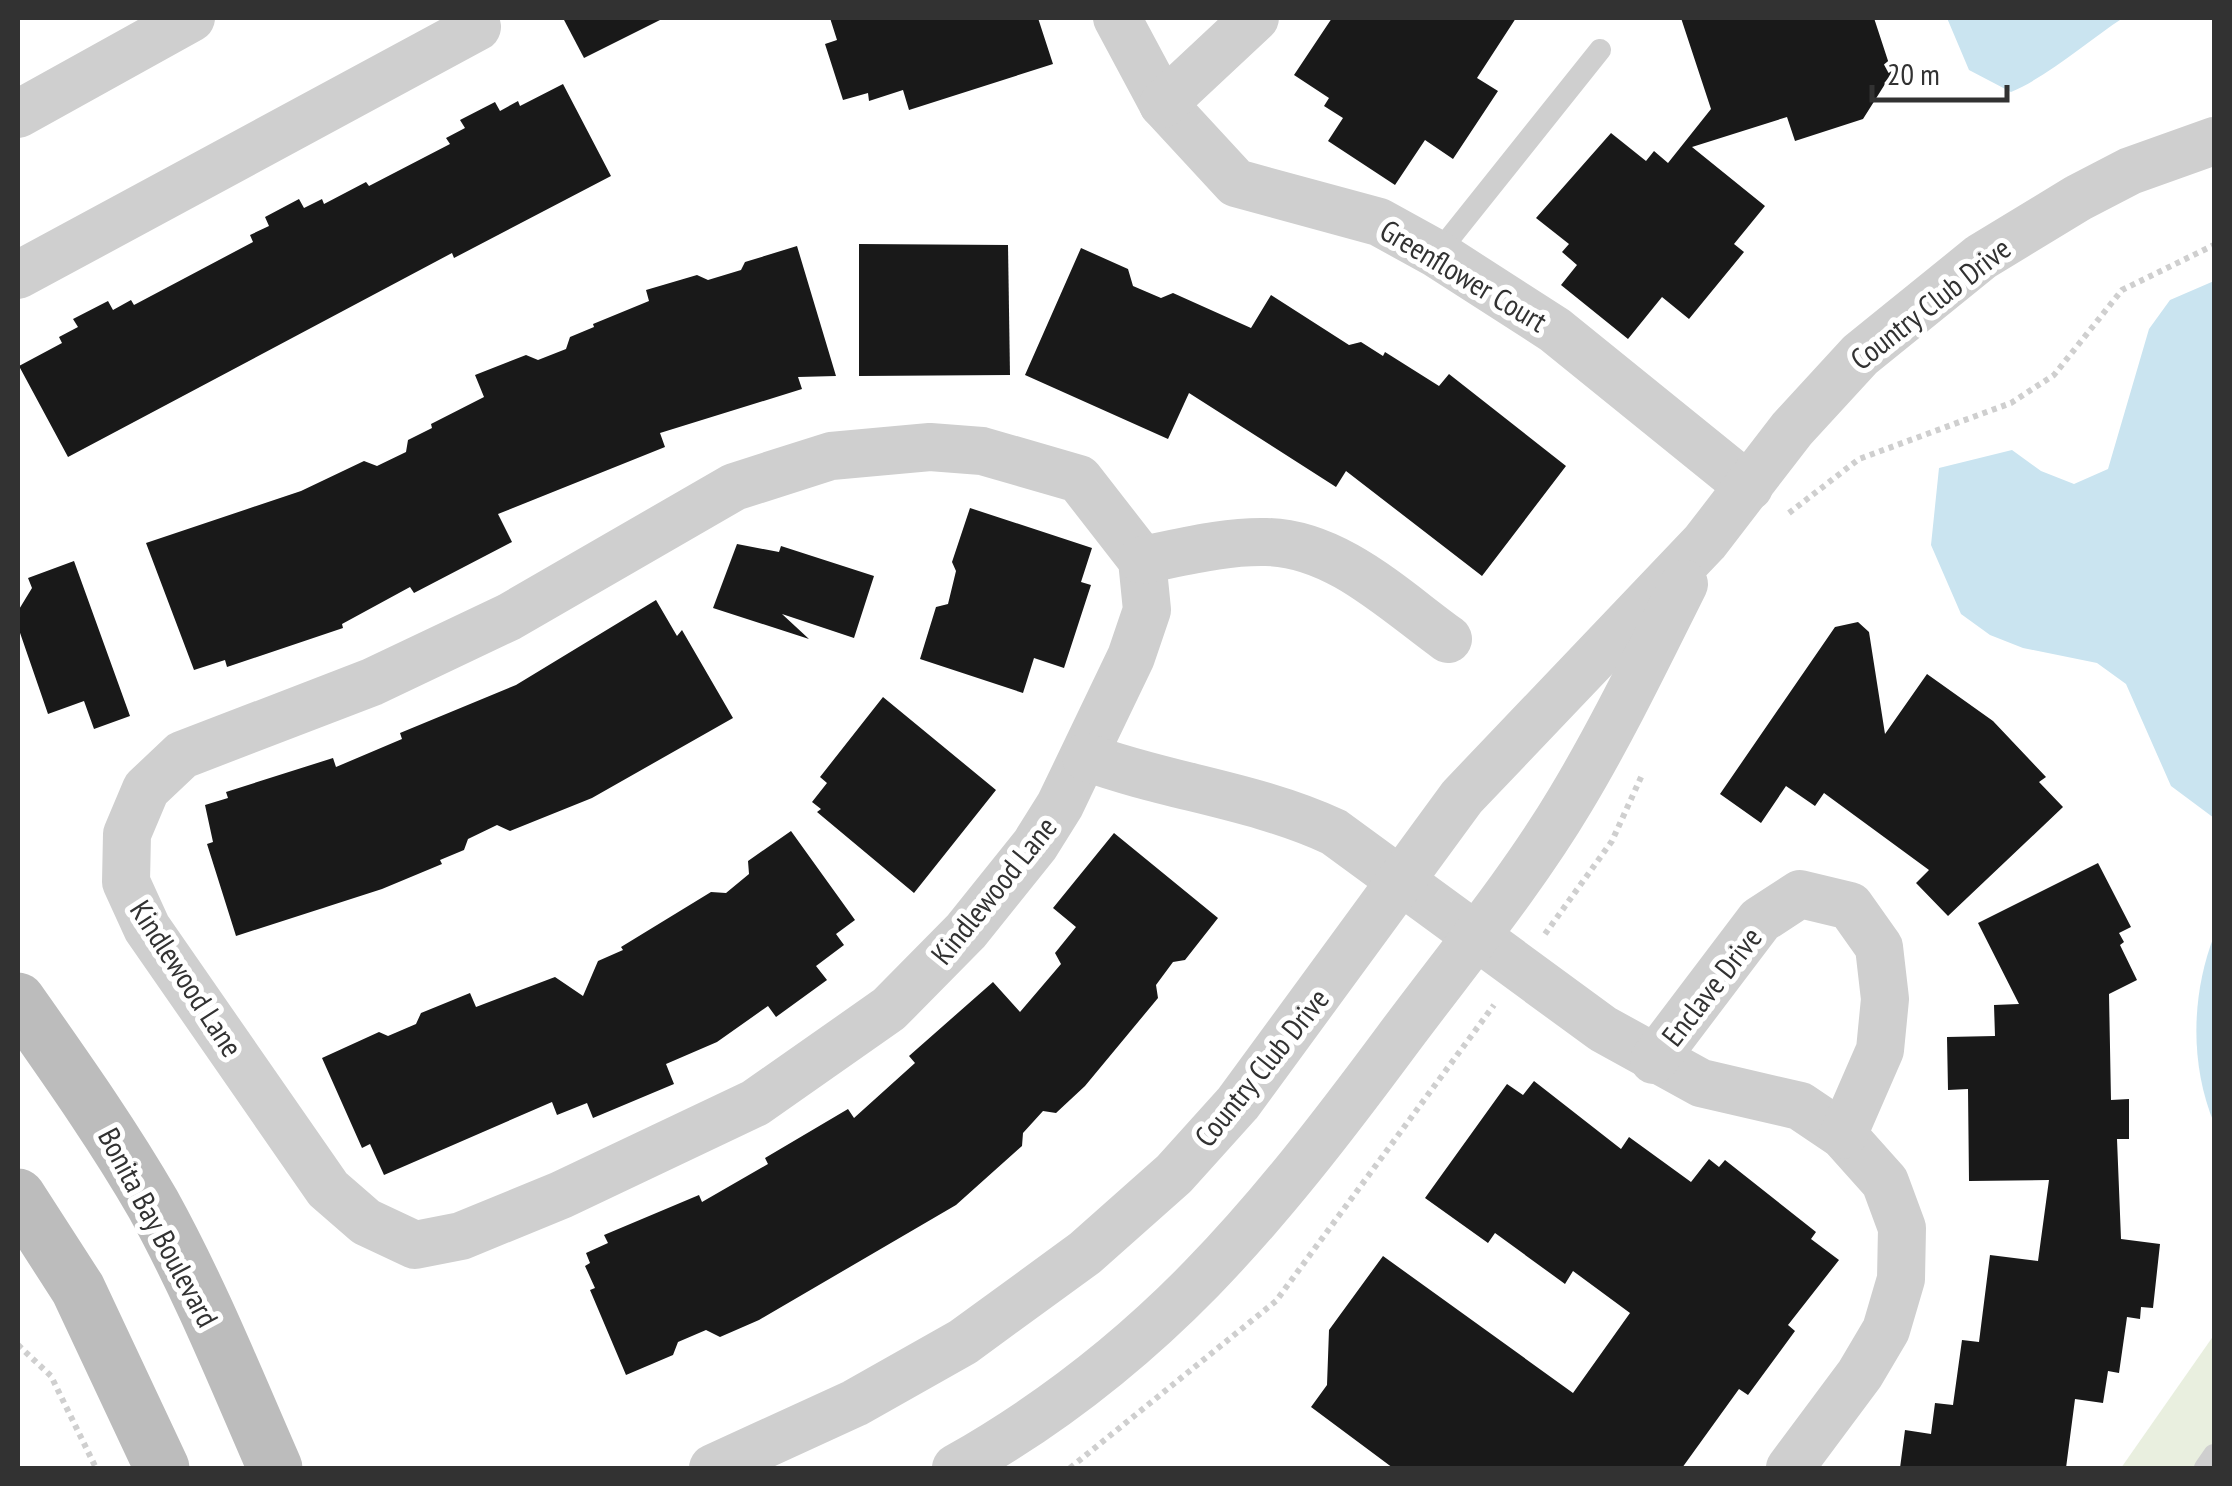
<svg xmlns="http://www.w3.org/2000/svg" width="2232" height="1486" viewBox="0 0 2232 1486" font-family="'PT Sans Narrow',sans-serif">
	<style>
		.green { fill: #e9efdf }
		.water { fill: #cae4f0 }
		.building { fill: #191919 }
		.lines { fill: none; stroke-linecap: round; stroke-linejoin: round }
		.path { stroke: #cfcfcf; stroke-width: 6; stroke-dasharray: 5 5; stroke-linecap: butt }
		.lane { stroke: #cfcfcf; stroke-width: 22 }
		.street { stroke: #cfcfcf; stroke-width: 48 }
		.secondary { stroke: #bcbcbc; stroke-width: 55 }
		.labels { text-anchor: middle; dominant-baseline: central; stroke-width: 10; stroke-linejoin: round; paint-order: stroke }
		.street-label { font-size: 30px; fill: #323232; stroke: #fff }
	</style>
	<rect width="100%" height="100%" fill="#fff"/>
	<polygon class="green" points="2214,1335 2214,1468 2121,1468"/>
	<g class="water">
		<path d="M1947 18H2123C2089 40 2047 77 2011 92L1969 70Z"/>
		<polygon points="2214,281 2214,818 2171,786 2126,684 2097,663 2023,648 1990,635 1961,614 1931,545 1939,468 2012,450 2041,471 2074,484 2108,469 2149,329 2170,300"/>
		<path d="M2214 936V1123C2190 1065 2191 995 2214 936Z"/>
	</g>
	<g class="building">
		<polygon points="563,18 664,18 584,58"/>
		<polygon points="830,18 1038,18 1053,64 909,110 903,90 869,101 868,93 843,100 825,44 837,40"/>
		<polygon points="1332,18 1516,18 1477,78 1498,91 1453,159 1425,140 1395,185 1328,141 1343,118 1324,106 1329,98 1294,75"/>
		<polygon points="1681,18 1874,18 1892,73 1863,119 1795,141 1787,117 1692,147 1765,206 1734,244 1744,252 1689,319 1662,297 1628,339 1561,285 1577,265 1562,252 1569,244 1536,218 1611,133 1646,161 1654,151 1668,163 1711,109"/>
		<polygon points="563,84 611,176 454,258 452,253 68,457 19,366 62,343 59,337 78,327 73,319 108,301 113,310 131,300 134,305 253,242 250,235 269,226 265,217 299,199 304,208 322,199 324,204 366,182 369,186 450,144 446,138 465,128 460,120 495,102 500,111 518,101 520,106"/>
		<polygon points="859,244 1008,245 1010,375 859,376"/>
		<polygon points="797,246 836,376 798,377 802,389 660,433 665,447 498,514 512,542 414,593 410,587 342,624 343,628 227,667 225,660 194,670 146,543 301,491 364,461 377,466 406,452 408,440 432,428 431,424 484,397 475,375 526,355 538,360 566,349 570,337 594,327 593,324 649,301 646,290 697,275 708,280 741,270 745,262"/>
		<polygon points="1081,248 1128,269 1133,286 1161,298 1173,293 1251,328 1271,295 1349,345 1361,342 1383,356 1385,352 1439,386 1449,374 1566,466 1482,576 1346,471 1336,487 1189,393 1168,439 1025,375"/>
		<polygon points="970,508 1092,548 1081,582 1091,585 1064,668 1034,658 1023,693 920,659 936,607 948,604 956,571 952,562"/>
		<polygon points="737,544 779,552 781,546 874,576 854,638 782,614 809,639 713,608"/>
		<polygon points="74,561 130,716 94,729 84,701 48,714 18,627 18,611 32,588 28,578"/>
		<polygon points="656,600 677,636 682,630 733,718 592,798 510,831 497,825 468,839 464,850 440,860 442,864 382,889 236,936 207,844 213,842 205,805 228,798 226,792 333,758 336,767 402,739 400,733 516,685"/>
		<polygon points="1858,622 1869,632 1885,734 1927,674 1993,721 2046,777 2039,782 2063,807 1948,916 1916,883 1929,870 1824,793 1815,806 1786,786 1761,823 1720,794 1835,627"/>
		<polygon points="883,697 996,790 914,893 817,812 821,809 812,802 827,783 820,777"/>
		<polygon points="791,831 855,920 836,934 844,945 816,966 827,980 776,1017 768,1006 717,1042 666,1064 674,1084 593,1118 587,1103 557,1115 552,1102 384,1175 370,1144 362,1148 322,1058 379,1032 388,1036 416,1024 421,1013 470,993 476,1007 555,977 583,996 598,961 623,950 621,947 711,892 726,893 749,874 748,861"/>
		<polygon points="1114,833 1218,918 1185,960 1173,962 1156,985 1158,998 1085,1086 1056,1113 1043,1111 1023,1133 1022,1146 956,1205 759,1320 720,1337 706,1330 678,1342 673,1355 626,1375 590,1290 595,1288 585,1266 590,1263 586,1253 608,1243 604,1235 699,1195 702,1202 768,1164 765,1158 848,1109 854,1118 915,1063 909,1056 993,982 1020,1012 1061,964 1055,953 1076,927 1053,908"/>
		<polygon points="2098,863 2131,927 2119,933 2124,942 2120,945 2137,980 2109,994 2111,1100 2129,1099 2129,1139 2117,1139 2121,1239 2160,1244 2153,1308 2141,1307 2140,1319 2127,1317 2119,1373 2108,1371 2103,1403 2075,1399 2066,1468 1900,1468 1905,1430 1931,1434 1935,1403 1953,1405 1962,1340 1979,1342 1990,1255 2038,1261 2049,1180 1969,1181 1968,1089 1948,1090 1947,1037 1995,1036 1994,1005 2019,1004 1978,923"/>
		<polygon points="1534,1081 1621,1149 1629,1137 1691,1182 1709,1159 1719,1167 1725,1160 1816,1232 1811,1239 1839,1260 1788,1325 1795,1331 1748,1395 1739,1389 1682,1468 1393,1468 1311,1407 1327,1385 1329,1330 1383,1256 1573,1393 1630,1313 1573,1271 1565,1284 1495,1233 1488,1243 1425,1198 1507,1084 1523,1095"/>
	</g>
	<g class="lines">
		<g class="path">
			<polyline points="1789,513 1859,459 2011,403 2054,375 2122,290 2214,245"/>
			<polyline points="1545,934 1612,841 1642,775"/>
			<polyline points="18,1345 51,1376 96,1468"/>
			<polyline points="1070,1468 1276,1301 1494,1005"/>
		</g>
		<g class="lane">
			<polyline points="1437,254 1600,50"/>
			<polyline points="2205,1468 2214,1455"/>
		</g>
		<g class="street">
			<polyline points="1117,18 1163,104 1236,183 1379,222 1437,254 1555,330 1749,487"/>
			<polyline points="1163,104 1255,18"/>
			<polyline points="18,114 191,18"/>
			<polyline points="18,275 477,27 472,18"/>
			<polygon points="930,447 982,451 1079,479 1142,560 1147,610 1131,657 1060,805 1035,845 966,931 889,1009 755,1103 561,1195 461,1236 415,1245 366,1222 328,1189 147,928 126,882 127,834 146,789 182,755 372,682 509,617 734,487 831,456"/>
			<path d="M1142 560C1183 552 1225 541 1266 542 1336 543 1394 600 1448 639"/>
			<path d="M1086 757C1168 787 1254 795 1334 832L1603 1029 1701 1083 1800 1106 1843 1135 1885 1182 1902 1228 1901 1279 1886 1330 1860 1374 1790 1468"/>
			<polyline points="1654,1060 1760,920 1800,894 1850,906 1879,947 1885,999 1880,1050 1843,1135"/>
			<polyline points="713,1468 855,1403 963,1342 1085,1253 1174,1174 1238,1103 1462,797 1705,542 1792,429 1860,355 1981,257 2078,198 2130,171 2214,141"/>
			<path d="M956 1468C1153 1357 1266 1217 1398 1039 1456 961 1521 883 1571 799 1613 729 1648 656 1684 584"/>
		</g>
		<g class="secondary">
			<path d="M18 1000C65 1067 112 1133 153 1204 200 1289 236 1379 275 1468"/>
			<polyline points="18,1196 78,1289 162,1468"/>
		</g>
	</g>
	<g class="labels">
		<g class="street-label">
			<text transform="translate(1464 275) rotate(31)">Greenflower Court</text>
			<text transform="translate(1930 303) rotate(-38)">Country Club Drive</text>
			<text transform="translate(993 890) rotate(-51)">Kindlewood Lane</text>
			<text transform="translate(187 978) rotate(57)">Kindlewood Lane</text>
			<text transform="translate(1711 986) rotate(-52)">Enclave Drive</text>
			<text transform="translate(1261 1067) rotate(-51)">Country Club Drive</text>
			<text transform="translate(159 1227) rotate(62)">Bonita Bay Boulevard</text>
		</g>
	</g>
	<rect width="2232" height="1486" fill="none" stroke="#323232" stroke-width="40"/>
	<path d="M1872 85v15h135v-15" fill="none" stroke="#323232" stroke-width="5"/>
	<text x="1887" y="85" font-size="30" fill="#323232" stroke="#ffffff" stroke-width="8" paint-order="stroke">20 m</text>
</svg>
